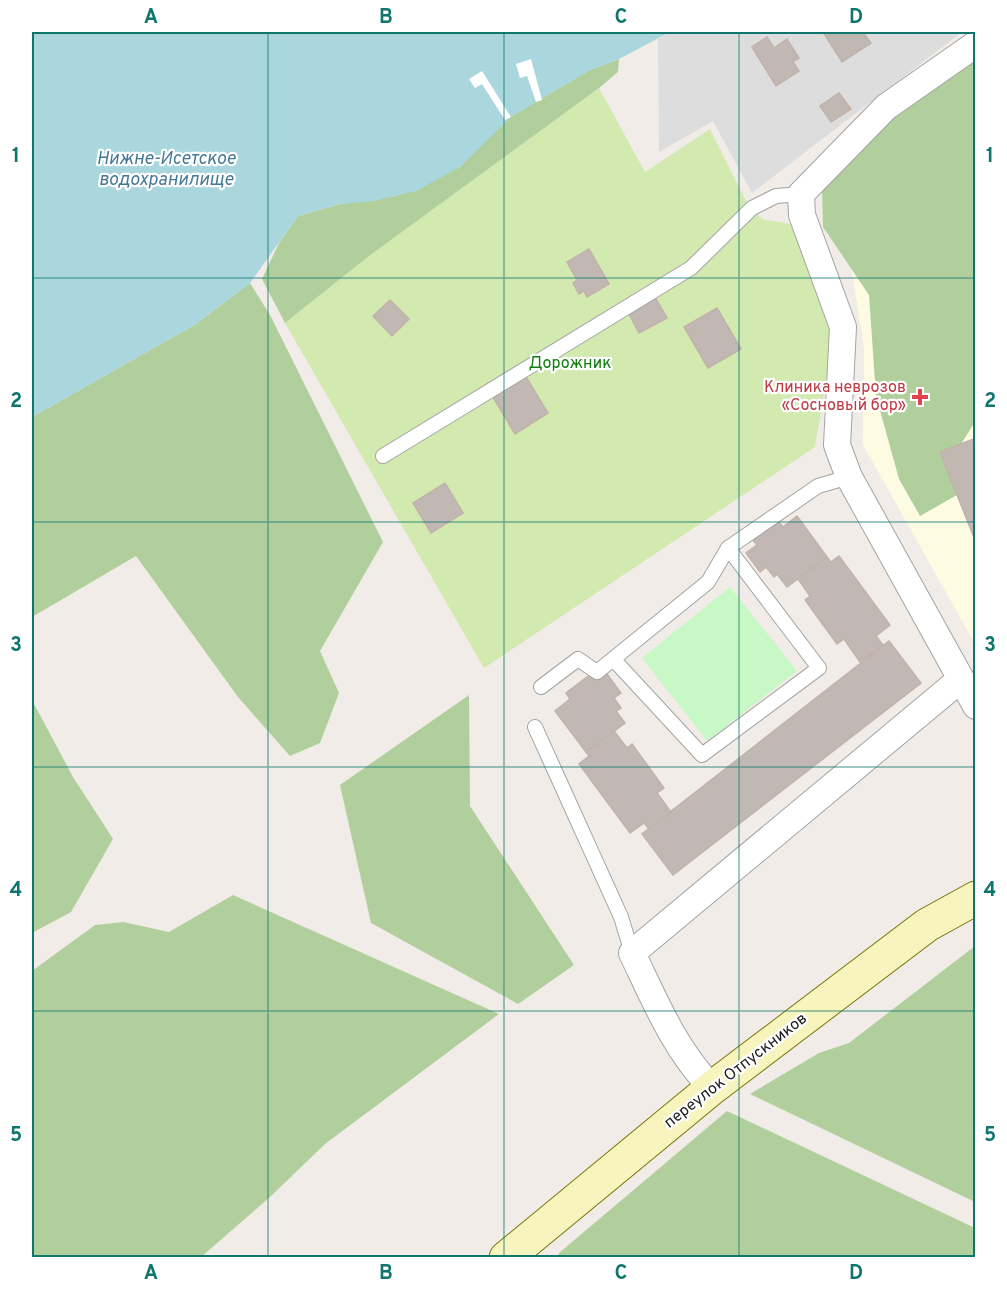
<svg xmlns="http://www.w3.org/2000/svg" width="1007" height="1289" viewBox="0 0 1007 1289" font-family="Overpass,sans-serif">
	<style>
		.residential { fill: #dedddd }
		.education { fill: #fefbe3 }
		.grass { fill: #d2e9af }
		.forest { fill: #b1cf9d }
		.park { fill: #c8f8c6 }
		.water { fill: #a9d7dd }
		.pier { fill: #fff }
		.building { fill: #c1b8b4; stroke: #c2b2aa; stroke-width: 1.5 }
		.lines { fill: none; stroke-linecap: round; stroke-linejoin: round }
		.lane-casing { stroke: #a4a4a4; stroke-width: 16 }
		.street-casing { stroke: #a4a4a4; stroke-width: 28 }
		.secondary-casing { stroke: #777608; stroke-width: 35 }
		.lane { stroke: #fff; stroke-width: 14 }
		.street { stroke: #fff; stroke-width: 26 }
		.secondary { stroke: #f8f4be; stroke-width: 33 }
		.grid { fill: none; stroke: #0f766e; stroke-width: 1.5; stroke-opacity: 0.55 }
		.health-dot { fill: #e0444e; stroke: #fff; stroke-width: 2 }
		.labels { text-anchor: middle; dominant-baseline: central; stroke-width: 4.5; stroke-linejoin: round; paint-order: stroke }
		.park-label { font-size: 16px; fill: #127e0f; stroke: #fff }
		.health-label { font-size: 16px; fill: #be3a42; stroke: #fff; text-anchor: end }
		.street-label { font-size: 16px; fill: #202020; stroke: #fff }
		.water-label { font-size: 18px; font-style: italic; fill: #457896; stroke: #fff }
		.neatline { fill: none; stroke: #0f766e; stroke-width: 2 }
		.grid-label { font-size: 20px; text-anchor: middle; font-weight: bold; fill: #0f766e }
	</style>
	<rect width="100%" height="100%" fill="#f1ece7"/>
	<polygon class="residential" points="670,32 962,32 752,193 713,121 659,152 658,39"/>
	<polygon class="education" points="975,91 975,644 863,445 864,348 838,183"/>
	<polygon class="grass" points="599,88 645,172 710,129 745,199 762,219 796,225 835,330 815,447 484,668 285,323 369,256"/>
	<g class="forest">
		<polygon points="975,52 975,422 961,444 957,495 920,516 899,479 876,396 869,295 823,227 822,186 890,113"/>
		<polygon points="619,59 618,72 599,88 369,256 285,323 262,279 279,243 298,216 340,204 396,196 460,167 505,120 590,70"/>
		<polygon points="250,283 270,315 383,542 320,651 339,693 320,743 290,756 238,697 136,556 32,617 32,417 196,324"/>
		<polygon points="469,695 470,806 574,965 518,1004 371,923 340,785"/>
		<polygon points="32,700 73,777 113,839 71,912 32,933"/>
		<polygon points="233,895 499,1014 325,1144 270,1197 201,1257 32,1257 32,971 95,925 123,922 169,932"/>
		<polygon points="975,946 975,1202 750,1094 819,1053 849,1043"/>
		<polygon points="727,1111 975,1228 975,1257 558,1257 559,1253"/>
	</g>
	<polygon class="park" points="730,587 797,671 707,741 642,658"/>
	<polygon class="water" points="32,32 670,32 619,59 590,70 511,117 460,167 416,191 374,201 340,204 298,216 250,283 196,324 32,417"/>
	<g class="pier">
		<polygon points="531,59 542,100 536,102 527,76 520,78 516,64"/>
		<polygon points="482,71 511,117 505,120 482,84 475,88 469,79"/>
	</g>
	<g class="building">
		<polygon points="823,32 863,32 871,43 842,62"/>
		<polygon points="767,37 774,48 787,39 799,58 793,62 799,71 776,86 752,47"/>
		<polygon points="839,93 851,109 831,122 820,106"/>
		<polygon points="589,249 609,284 587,297 584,291 579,294 573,283 577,280 567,262"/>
		<polygon points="655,297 667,318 639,333 628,312"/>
		<polygon points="390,300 409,319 392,336 373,316"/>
		<polygon points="717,308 741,349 708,368 684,327"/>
		<polygon points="526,377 548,413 515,434 493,397"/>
		<polygon points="976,438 976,534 973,535 940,452"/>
		<polygon points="445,483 463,513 431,533 413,503"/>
		<polygon points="797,516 827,557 787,587 777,574 774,577 766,567 760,572 746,553 757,545 752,539 777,520 783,527"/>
		<polygon points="839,556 890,625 876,636 883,645 860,662 844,639 837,644 805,600 810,596 798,579 827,557 831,562"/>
		<polygon points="889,641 921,683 673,875 642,834"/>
		<polygon points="591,674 597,681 607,674 621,693 614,698 621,708 616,711 625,723 586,752 555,711 570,699 566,693"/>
		<polygon points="614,731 627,748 632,744 664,788 657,793 671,812 649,829 644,823 630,833 579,764 589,756 586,752"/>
	</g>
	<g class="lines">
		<g class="lane-casing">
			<g id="lane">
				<polyline points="383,456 691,268 752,208 776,196 801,194"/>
				<polyline points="614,660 702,755 819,668 728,548"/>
				<polyline points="541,687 578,659 597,672 708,582 728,548 818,486 849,477"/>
				<polyline points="535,727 621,917 632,953"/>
			</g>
		</g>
		<g class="street-casing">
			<g id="street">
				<polyline points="976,44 886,107 801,194 802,215 843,327 837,445 849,477 976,706"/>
				<path d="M712 1088C674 1048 656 1003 632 953L961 679"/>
			</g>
		</g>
		<g class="secondary-casing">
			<polyline id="secondary" points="506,1258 712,1088 927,925 976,898"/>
		</g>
		<use href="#lane" class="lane"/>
		<use href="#street" class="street"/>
		<use href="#secondary" class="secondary"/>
	</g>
	<path class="grid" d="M268 32V1258M504 32V1258M739 32V1258M32 278H976M32 522H976M32 767H976M32 1011H976"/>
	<path class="health-dot" d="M917 388h6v6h6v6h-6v6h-6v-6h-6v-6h6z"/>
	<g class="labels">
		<g class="park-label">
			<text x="570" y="364">Дорожник</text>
		</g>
		<g class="health-label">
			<text x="906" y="388">Клиника неврозов<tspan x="906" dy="18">«Сосновый бор»</tspan></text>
		</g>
		<g class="street-label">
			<text transform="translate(736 1071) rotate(-38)">переулок Отпускников</text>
		</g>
		<g class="water-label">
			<text x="166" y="159">Нижне-Исетское<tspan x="166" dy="21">водохранилище</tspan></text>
		</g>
	</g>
	<rect width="1007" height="1289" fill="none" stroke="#ffffff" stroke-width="66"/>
	<rect x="33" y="33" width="941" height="1223" class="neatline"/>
	<g class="grid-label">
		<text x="151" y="23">A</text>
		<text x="386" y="23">B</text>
		<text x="621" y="23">C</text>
		<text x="856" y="23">D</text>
		<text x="16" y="162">1</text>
		<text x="990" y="162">1</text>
		<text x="16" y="407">2</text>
		<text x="990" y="407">2</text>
		<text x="16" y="651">3</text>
		<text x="990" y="651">3</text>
		<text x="16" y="896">4</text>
		<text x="990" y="896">4</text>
		<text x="16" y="1141">5</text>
		<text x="990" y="1141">5</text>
		<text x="151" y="1279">A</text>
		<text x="386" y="1279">B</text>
		<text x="621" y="1279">C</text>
		<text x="856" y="1279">D</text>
	</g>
</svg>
